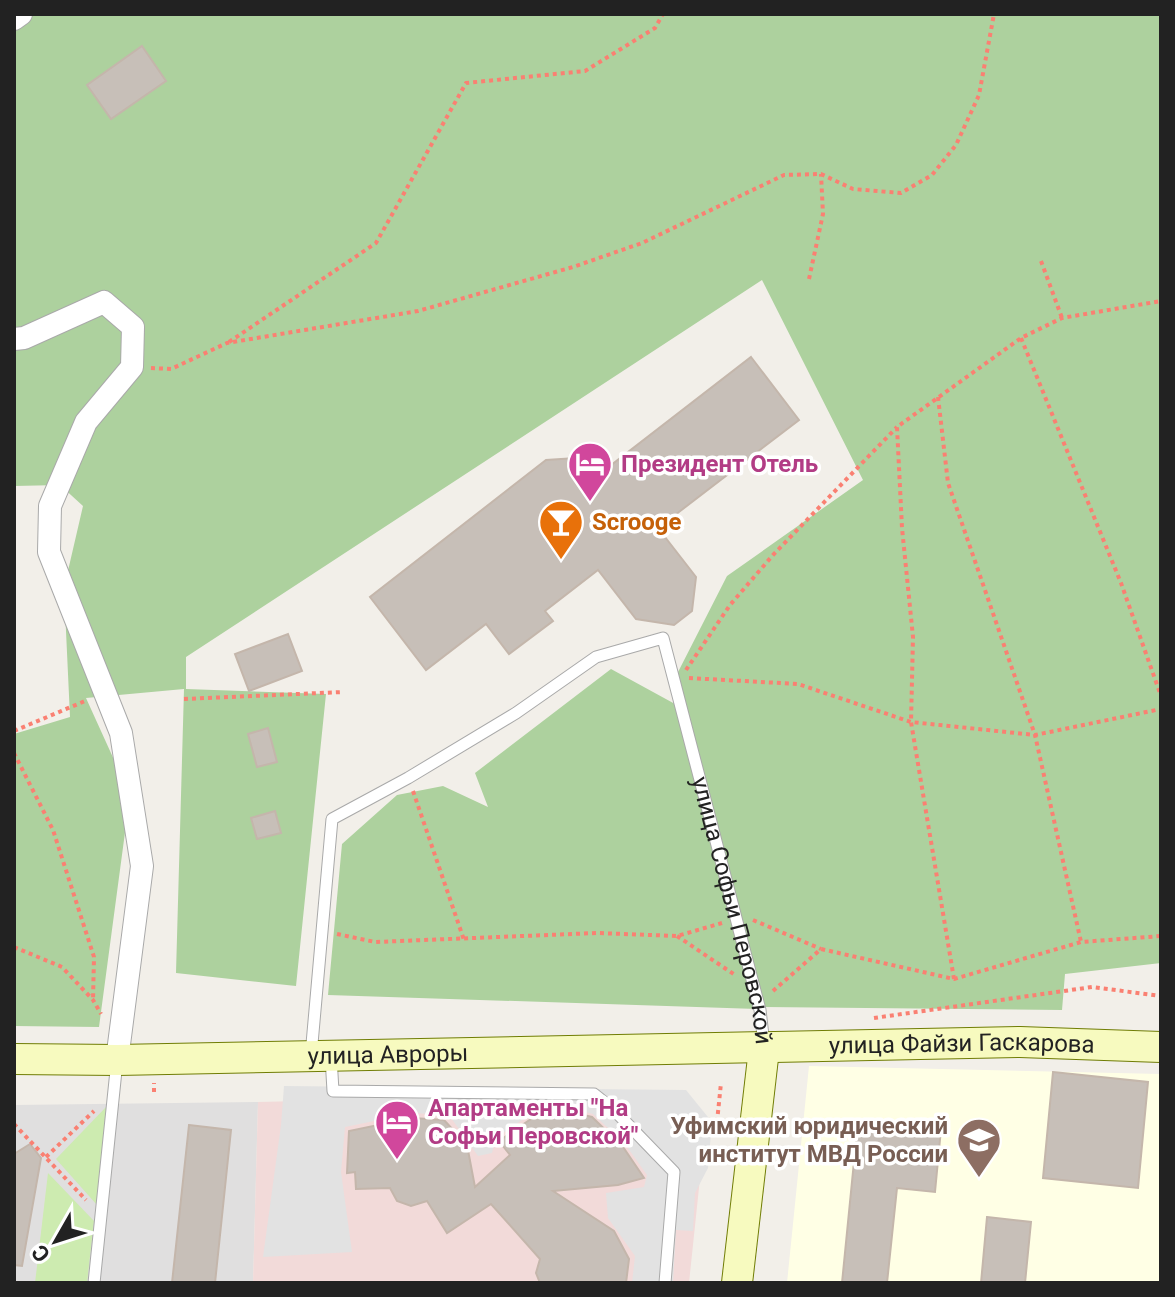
<svg xmlns="http://www.w3.org/2000/svg" width="1175" height="1297" viewBox="0 0 1175 1297" font-family="Roboto,sans-serif">
	<style>
		.residential { fill: #e0dfdf }
		.commercial { fill: #f2dad9 }
		.education { fill: #ffffe5 }
		.grass { fill: #cdebb0 }
		.forest { fill: #add19e }
		.parking { fill: #e2e2e2 }
		.building { fill: #c7bfb8; stroke: #c4b6ab; stroke-width: 2 }
		.lines { fill: none; stroke-linecap: round; stroke-linejoin: round }
		.lane-casing { stroke: #a9a9a9; stroke-width: 13 }
		.street-casing { stroke: #a9a9a9; stroke-width: 24 }
		.secondary-casing { stroke: #707d05; stroke-width: 32 }
		.path { stroke: #fa8072; stroke-width: 4; stroke-dasharray: 4 4; stroke-linecap: butt }
		.lane { stroke: #fff; stroke-width: 11 }
		.street { stroke: #fff; stroke-width: 22 }
		.secondary { stroke: #f7fabf; stroke-width: 30 }
		.labels { text-anchor: middle; dominant-baseline: central; stroke-width: 7; stroke-linejoin: round; paint-order: stroke }
		.hotel-label { font-size: 24px; font-weight: bold; fill: #b23c85; stroke: #fff; text-anchor: start }
		.food-label { font-size: 24px; font-weight: bold; fill: #c56008; stroke: #fff; text-anchor: start }
		.street-label { font-size: 24px; fill: #222; stroke: #fff }
		.education-label { font-size: 24px; font-weight: bold; fill: #785e54; stroke: #fff; text-anchor: end }
	</style>
	<rect width="100%" height="100%" fill="#f2efe9"/>
	<polygon class="residential" points="258,1102 253,1283 14,1283 14,1105"/>
	<polygon class="commercial" points="682,1092 706,1121 689,1283 253,1283 258,1102"/>
	<polygon class="education" points="809,1066 1161,1074 1161,1283 787,1283"/>
	<g class="grass">
		<polygon points="107,1106 97,1205 56,1159"/>
		<polygon points="48,1173 94,1221 87,1283 35,1283"/>
	</g>
	<g class="forest">
		<polygon points="14,14 1161,14 1161,963 1065,974 1062,1010 765,1007 676,676 727,576 863,480 762,280 186,657 186,689 326,694 296,986 176,973 184,689 86,698 130,795 99,1027 14,1026 14,734 70,717 64,588 83,506 60,485 14,486"/>
		<polygon points="611,669 675,704 757,1009 328,995 342,844 397,795 443,786 488,807 475,773"/>
	</g>
	<polygon class="parking" points="284,1086 686,1090 712,1122 708,1168 695,1193 693,1231 676,1230 673,1283 632,1283 635,1256 608,1218 606,1193 644,1187 647,1175 625,1144 593,1114 567,1107 532,1113 496,1138 492,1153 478,1156 449,1115 413,1113 345,1127 341,1172 352,1252 263,1257 281,1125"/>
	<g class="building">
		<polygon points="142,46 166,81 111,119 87,85"/>
		<polygon points="751,357 799,420 658,528 696,577 692,611 674,625 636,619 598,570 545,611 553,621 509,654 486,624 426,670 370,597 546,460 576,458 593,479"/>
		<polygon points="288,634 302,671 249,691 235,654"/>
		<polygon points="268,728 277,762 257,767 248,734"/>
		<polygon points="275,811 281,833 257,839 251,818"/>
		<polygon points="1053,1072 1148,1082 1138,1188 1043,1178"/>
		<polygon points="566,1111 592,1117 623,1147 644,1178 618,1185 553,1191 614,1231 629,1259 626,1283 540,1283 536,1273 540,1259 491,1204 447,1233 427,1201 411,1206 397,1201 390,1188 356,1189 355,1172 347,1173 349,1131 412,1118 444,1120 467,1145 475,1187 510,1155 499,1141 534,1117"/>
		<polygon points="858,1121 941,1129 935,1192 897,1188 887,1283 842,1283"/>
		<polygon points="189,1125 231,1130 215,1283 172,1283"/>
		<polygon points="30,1144 41,1158 22,1266 14,1265 14,1154"/>
		<polygon points="987,1217 1031,1222 1025,1283 981,1283"/>
	</g>
	<g class="lines">
		<g class="lane-casing">
			<g id="lane">
				<path id="s1" d="M311 1055 332 819 408 778 516 713 596 657 663 638 760 1010 764 1044"/>
				<polyline points="331,1057 333,1091 594,1094 614,1110 674,1172 665,1283"/>
				<polyline points="94,1283 117,1061"/>
			</g>
		</g>
		<g class="street-casing">
			<g id="street">
				<polyline points="14,19 21,14"/>
				<polyline points="14,339 24,338 104,302 133,327 132,367 86,422 50,506 49,552 121,733 142,866 117,1060"/>
			</g>
		</g>
		<g class="secondary-casing">
			<g id="secondary">
				<path id="s2" d="M14 1059 117 1060 1020 1042 1161 1047"/>
				<polyline points="737,1283 764,1049"/>
			</g>
		</g>
		<g class="path">
			<polyline points="1041,261 1062,318"/>
			<polyline points="809,279 823,214 821,174"/>
			<polyline points="1021,338 1121,583 1161,696"/>
			<polyline points="229,342 376,243 466,83 585,71 655,28 663,14"/>
			<polyline points="151,368 171,369 227,343 418,311 573,267 642,243 784,175 821,174 853,189 901,193 932,175 956,145 979,95 994,14"/>
			<polyline points="938,397 948,483 1035,735 1081,942"/>
			<polyline points="686,670 730,605 773,555 897,427"/>
			<polyline points="689,678 798,684 911,722 1035,735 1161,709"/>
			<polyline points="184,699 343,692"/>
			<polyline points="14,731 85,701"/>
			<polyline points="14,753 53,830 94,957 93,1000"/>
			<polyline points="413,791 464,940"/>
			<polyline points="753,920 821,949"/>
			<polyline points="337,934 375,942 597,933 677,936 722,923"/>
			<polyline points="677,936 735,975"/>
			<polyline points="14,947 62,967 93,1000 101,1014"/>
			<polyline points="954,979 911,722 913,637 902,528 897,427 1021,338 1062,318 1161,301"/>
			<polyline points="773,991 821,949 954,979 1081,942 1161,936"/>
			<polyline points="874,1018 1092,987 1161,996"/>
			<polyline points="154,1092 154,1083"/>
			<polyline points="717,1122 721,1083"/>
			<polyline points="14,1124 86,1200"/>
			<polyline points="46,1157 94,1111"/>
		</g>
		<use href="#lane" class="lane"/>
		<use href="#street" class="street"/>
		<use href="#secondary" class="secondary"/>
	</g>
	<defs>
		<g id="hotel-pin" transform="scale(2.3)"><path d="M0 17L-7.5 6A9.5 9.5 0 1 1 7.5 6Z" fill="#d1479c" stroke="#fff"/><path d="M-6-4.5h1.5V1H6V5H4.5V3h-9V5H-6ZM-4 0a1.8 1.8 0 1 1 3.6 0ZM.5 0V-2.5h3Q6-2.5 6 0Z" fill="#fff"/></g>
		<g id="bar-pin" transform="scale(2.3)"><path d="M0 17L-7.5 6A9.5 9.5 0 1 1 7.5 6Z" fill="#e8710a" stroke="#fff"/><path d="M-6-5H6L.8 .8V4.5H3.5V6h-7V4.5H-.8V.8Z" fill="#fff"/></g>
		<g id="university-pin" transform="scale(2.3)"><path d="M0 17L-7.5 6A9.5 9.5 0 1 1 7.5 6Z" fill="#8d6e63" stroke="#fff"/><path d="M0-5L7-2L0 1L-7-2ZM-4 1L0 2.5L4 1V4Q0 6-4 4Z" fill="#fff"/></g>
	</defs>
	<g fill-rule="evenodd">
		<use href="#hotel-pin" x="590" y="464"/>
		<use href="#bar-pin" x="561" y="522"/>
		<use href="#hotel-pin" x="397" y="1122"/>
		<use href="#university-pin" x="979" y="1140"/>
	</g>
	<g class="labels">
		<g class="hotel-label">
			<text x="621" y="464">Президент Отель</text>
			<text x="428" y="1108">Апартаменты "На<tspan x="428" dy="28">Софьи Перовской"</tspan></text>
		</g>
		<g class="food-label">
			<text x="592" y="522">Scrooge</text>
		</g>
		<g class="street-label">
			<text stroke="none"><textPath href="#s1" startOffset="898">улица Софьи Перовской</textPath></text>
			<text stroke="none"><textPath href="#s2" startOffset="948">улица Файзи Гаскарова</textPath></text>
			<text stroke="none"><textPath href="#s2" startOffset="374">улица Авроры</textPath></text>
		</g>
		<g class="education-label">
			<text x="948" y="1126">Уфимский юридический<tspan x="948" dy="28">институт МВД России</tspan></text>
		</g>
	</g>
	<rect width="1175" height="1297" fill="none" stroke="#222222" stroke-width="32"/>
	<g transform="translate(56 1241) rotate(231)" stroke="#ffffff" stroke-width="6" paint-order="stroke">
	<path d="M0-6L14 30L0 20L-14 30Z" fill="#222222"/>
	<text y="-12" font-size="22" font-weight="bold" text-anchor="middle" fill="#222222">С</text>
	</g>
</svg>
